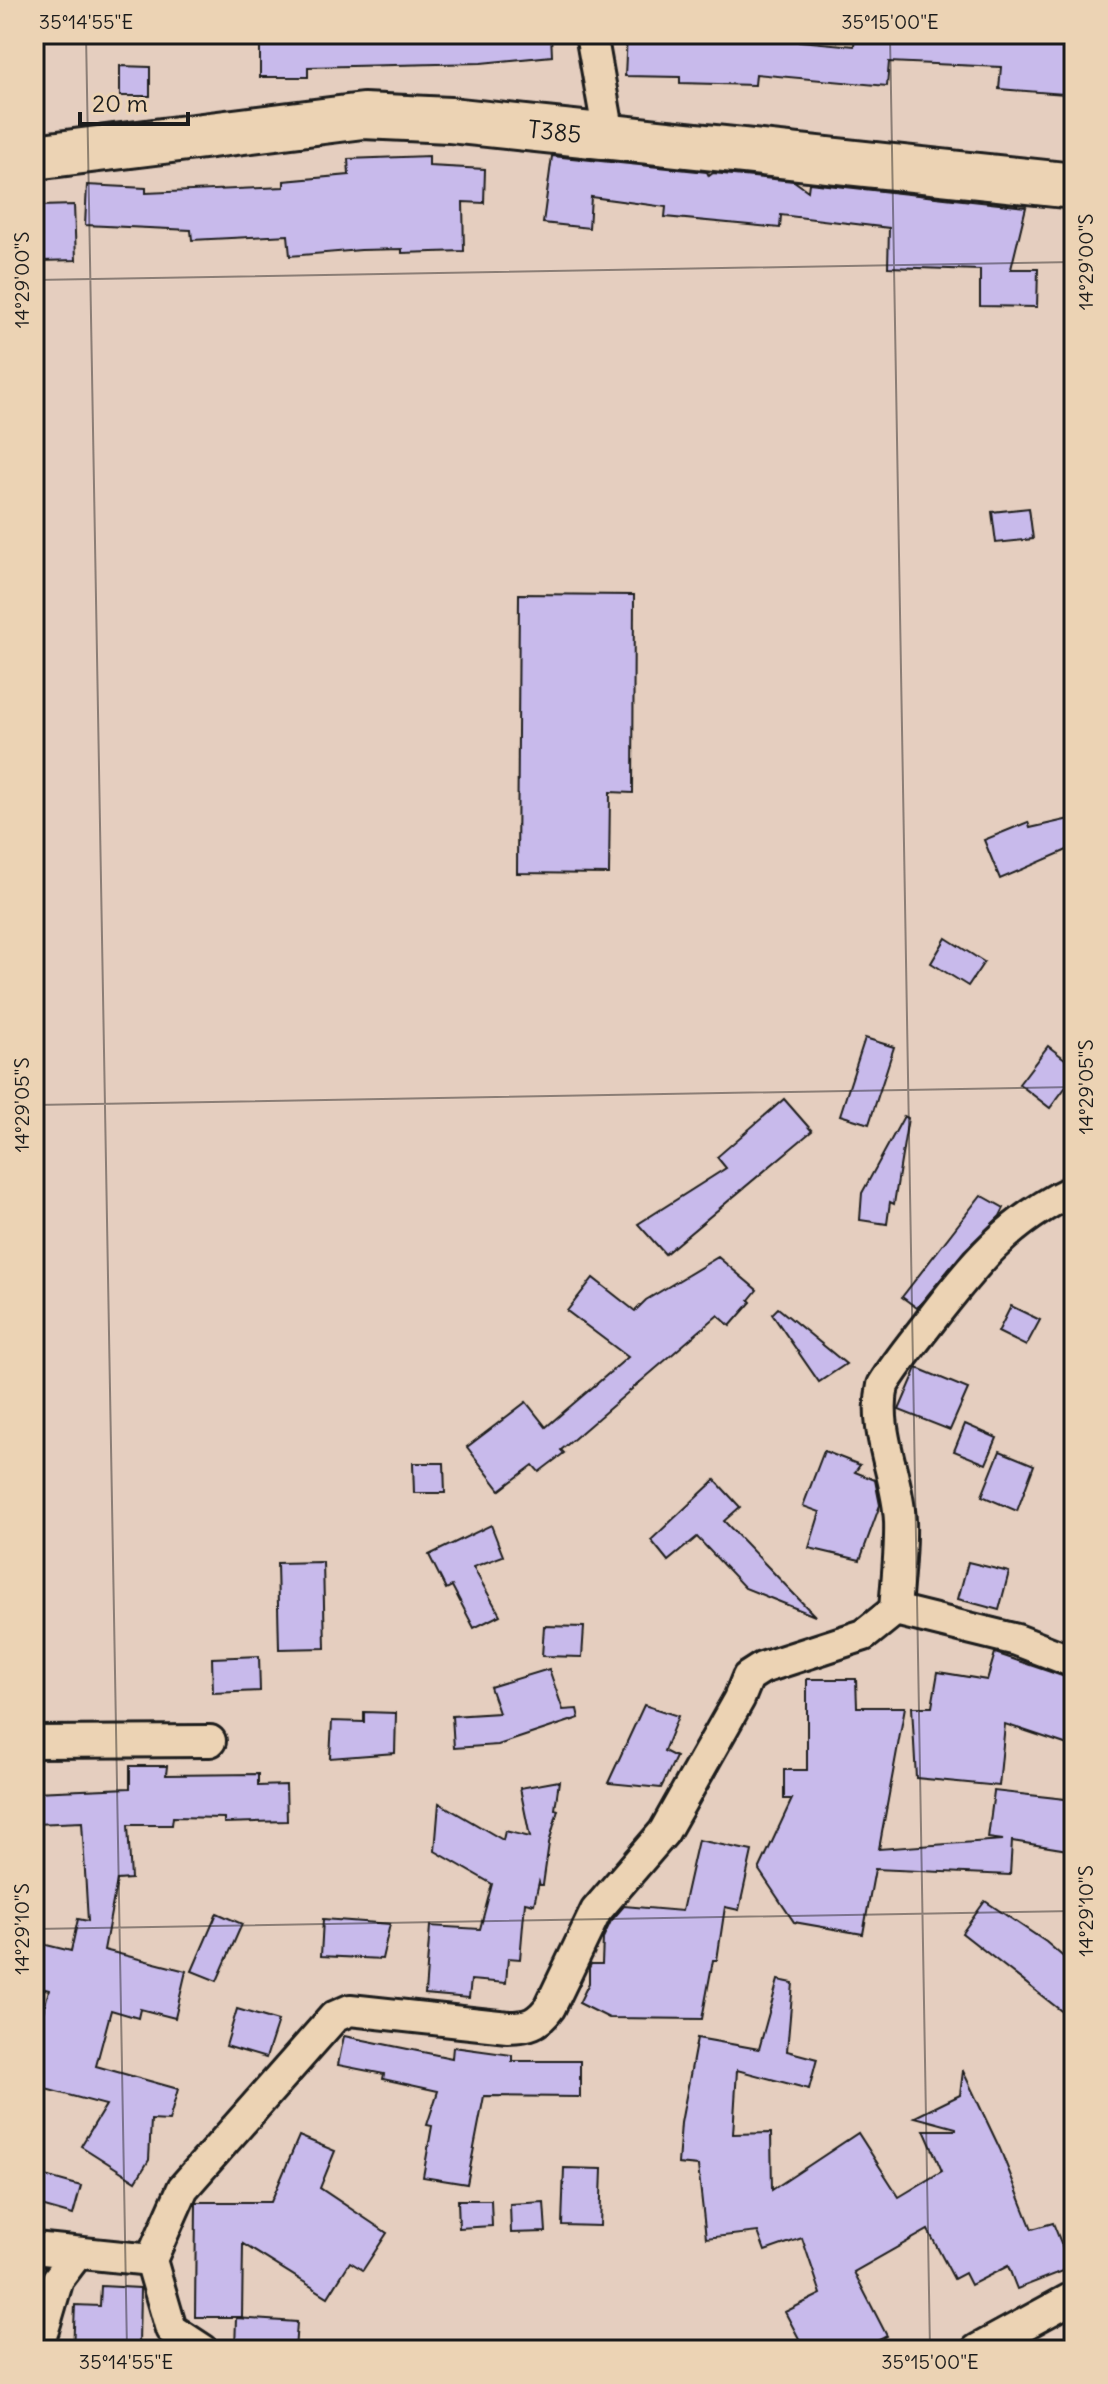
<svg xmlns="http://www.w3.org/2000/svg" width="1108" height="2384" viewBox="0 0 1108 2384" font-family="Delius,sans-serif">
	<style>
		.building { fill: #c8baeb; stroke: #1c1c1c; stroke-width: 2 }
		.lines { fill: none; stroke-linecap: round; stroke-linejoin: round }
		.street-casing { stroke: #1c1c1c; stroke-width: 36 }
		.secondary-casing { stroke: #1c1c1c; stroke-width: 50 }
		.street { stroke: #ecd3b4; stroke-width: 30 }
		.secondary { stroke: #ecd3b4; stroke-width: 44 }
		.ticks { fill: none; stroke: #1c1c1c; stroke-width: 2; stroke-opacity: 0.45 }
		.labels { text-anchor: middle; dominant-baseline: central; stroke-width: 6; stroke-linejoin: round; paint-order: stroke }
		.street-label { font-size: 24px; fill: #1c1c1c; stroke: #ecd3b4 }
		.neatline { fill: none; stroke: #1c1c1c; stroke-width: 3 }
		.ticks-label { font-size: 20px; text-anchor: middle; fill: #1c1c1c }
	</style>
	<rect width="100%" height="100%" fill="#e5cebf"/>
	<filter id="ink" filterUnits="userSpaceOnUse"><feTurbulence type="fractalNoise" baseFrequency=".0125" numOctaves="2"/><feDisplacementMap in="SourceGraphic" scale="16" xChannelSelector="R" yChannelSelector="G"/><feConvolveMatrix kernelMatrix="1 2 1 2 8 2 1 2 1" color-interpolation-filters="sRGB"/></filter>
	<g filter="url(#ink)">
		<g class="building">
			<polygon points="260,34 551,34 552,56 481,63 308,67 308,77 260,77"/>
			<polygon points="627,34 722,34 854,46 855,34 990,34 990,39 1068,46 1064,94 999,89 1001,67 889,62 887,86 756,74 755,85 680,83 680,77 625,76"/>
			<polygon points="120,66 150,67 150,96 120,96"/>
			<polygon points="429,156 429,166 485,169 484,203 463,202 464,251 402,253 402,249 361,250 290,256 288,235 192,240 191,230 85,225 87,185 146,188 146,193 284,187 284,181 349,175 348,159"/>
			<polygon points="552,156 707,172 709,176 713,173 794,181 808,191 809,183 1026,207 1011,269 1038,269 1037,307 980,306 980,270 888,267 889,228 781,215 780,228 665,217 666,207 591,197 589,228 543,223"/>
			<polygon points="74,205 76,260 42,261 40,206"/>
			<polygon points="1029,508 1033,539 996,543 992,512"/>
			<polygon points="519,594 634,595 633,793 610,792 609,874 517,873"/>
			<polygon points="1074,818 1074,847 1000,879 984,840 1028,822 1030,828"/>
			<polygon points="946,938 984,962 968,986 931,963"/>
			<polygon points="865,1038 894,1047 869,1124 840,1115"/>
			<polygon points="1048,1046 1074,1066 1074,1076 1050,1108 1019,1084"/>
			<polygon points="784,1099 812,1131 665,1254 638,1224 726,1168 717,1157"/>
			<polygon points="904,1116 908,1118 894,1204 890,1202 887,1224 860,1220 862,1193"/>
			<polygon points="981,1195 1004,1208 1000,1216 964,1251 917,1308 902,1297"/>
			<polygon points="718,1257 757,1290 749,1300 751,1302 730,1326 718,1315 561,1450 564,1453 539,1472 533,1465 500,1490 467,1447 526,1402 546,1427 628,1357 567,1311 593,1278 635,1311 646,1300"/>
			<polygon points="1011,1306 1040,1320 1026,1346 998,1332"/>
			<polygon points="778,1308 846,1364 819,1382 772,1314"/>
			<polygon points="917,1368 968,1389 950,1430 899,1410"/>
			<polygon points="965,1424 997,1438 986,1464 954,1451"/>
			<polygon points="824,1451 860,1465 855,1472 875,1480 880,1505 860,1560 809,1548 820,1512 803,1506"/>
			<polygon points="1000,1451 1034,1465 1017,1511 982,1496"/>
			<polygon points="413,1463 444,1463 445,1493 414,1493"/>
			<polygon points="715,1480 740,1507 724,1521 815,1616 745,1588 697,1537 668,1561 651,1540"/>
			<polygon points="491,1525 503,1556 473,1567 500,1615 474,1628 452,1586 446,1589 429,1555"/>
			<polygon points="323,1562 325,1648 279,1649 277,1563"/>
			<polygon points="968,1562 1009,1572 999,1610 958,1599"/>
			<polygon points="544,1626 584,1627 582,1657 542,1656"/>
			<polygon points="995,1653 1074,1680 1074,1747 1005,1724 999,1786 916,1778 912,1707 932,1707 938,1672 987,1680"/>
			<polygon points="259,1656 260,1691 213,1693 212,1658"/>
			<polygon points="549,1669 563,1710 577,1709 579,1718 498,1745 454,1748 452,1716 499,1713 490,1687"/>
			<polygon points="807,1679 856,1679 857,1707 905,1707 879,1849 1003,1840 988,1838 994,1791 1074,1800 1074,1851 1012,1841 1010,1875 875,1869 863,1934 794,1922 759,1870 792,1799 784,1799 784,1770 807,1770"/>
			<polygon points="644,1705 678,1716 664,1751 676,1757 661,1788 608,1783"/>
			<polygon points="364,1712 396,1713 395,1753 330,1758 332,1721 364,1722"/>
			<polygon points="130,1766 167,1766 166,1775 258,1774 258,1786 286,1785 287,1821 224,1823 224,1818 173,1817 172,1825 128,1825 131,1879 117,1880 104,1950 186,1971 175,2018 140,2009 138,2018 111,2010 96,2066 178,2089 169,2121 151,2120 149,2160 136,2181 81,2146 106,2105 34,2086 34,2046 49,1990 34,1986 34,1942 71,1951 78,1919 88,1921 82,1822 34,1824 34,1792 130,1788"/>
			<polygon points="559,1781 555,1809 558,1810 549,1843 543,1885 540,1885 539,1882 534,1904 525,1902 520,1959 508,1958 506,1983 471,1980 469,1998 425,1994 430,1926 480,1929 492,1884 435,1851 439,1803 503,1840 505,1831 530,1837 520,1788"/>
			<polygon points="698,1840 752,1851 739,1910 725,1907 717,1960 713,1960 702,2019 609,2018 579,2003 589,1983 589,1968 591,1964 602,1964 603,1938 611,1921 624,1906 682,1911"/>
			<polygon points="985,1901 1046,1942 1074,1966 1074,2021 962,1933"/>
			<polygon points="217,1913 242,1924 217,1981 192,1971"/>
			<polygon points="323,1919 390,1924 382,1959 321,1956"/>
			<polygon points="778,1980 793,1983 787,2051 817,2059 809,2089 737,2070 733,2134 771,2133 772,2190 858,2133 899,2197 942,2171 924,2130 956,2130 956,2128 915,2117 960,2095 963,2071 1000,2149 1032,2229 1053,2223 1071,2268 1017,2289 1008,2266 971,2285 965,2273 954,2279 928,2230 854,2272 887,2336 860,2350 805,2350 785,2312 821,2294 802,2238 765,2251 758,2232 706,2238 698,2166 678,2164 681,2123 697,2038 759,2049"/>
			<polygon points="237,2009 278,2021 266,2058 226,2046"/>
			<polygon points="344,2036 452,2058 453,2047 512,2055 512,2061 580,2061 580,2097 484,2096 467,2184 423,2177 432,2126 427,2125 438,2091 383,2079 384,2074 338,2065"/>
			<polygon points="299,2136 335,2151 320,2188 387,2233 363,2270 350,2262 328,2297 243,2244 242,2317 195,2317 196,2202 271,2202"/>
			<polygon points="564,2168 602,2169 600,2226 562,2225"/>
			<polygon points="34,2173 81,2186 73,2215 34,2204"/>
			<polygon points="458,2200 491,2200 492,2226 459,2228"/>
			<polygon points="544,2202 546,2232 511,2233 510,2204"/>
			<polygon points="101,2286 140,2288 139,2346 109,2345 111,2350 73,2350 75,2305 100,2306"/>
			<polygon points="236,2318 297,2322 295,2350 235,2350"/>
		</g>
		<g class="lines">
			<g class="street-casing">
				<g id="street">
					<polyline points="591,34 609,135"/>
					<polyline points="895,1610 1017,1640 1074,1662"/>
					<polyline points="34,1742 210,1741"/>
					<polyline points="34,2248 151,2260"/>
					<polyline points="34,2345 43,2330 58,2279 77,2254"/>
					<path d="M203 2350 171 2329 151 2260 183 2188 334 2017 350 2010 508 2027C528 2027 538 2024 550 2007L596 1911 664 1832 739 1699 748 1677 762 1668 864 1635 895 1610C897 1581 901 1550 900 1521 898 1475 873 1432 883 1385 897 1362 914 1342 930 1321 974 1264 1008 1221 1074 1190"/>
					<polyline points="977,2350 1074,2297"/>
				</g>
			</g>
			<g class="secondary-casing">
				<g id="secondary">
					<path id="s1" d="M34 157 363 116 450 120 1074 186"/>
				</g>
			</g>
			<use href="#street" class="street"/>
			<use href="#secondary" class="secondary"/>
		</g>
	</g>
	<path class="ticks" d="M86 34 127 2350M890 34 930 2350M34 280 1074 262M34 1105 1074 1087M34 1929 1074 1911"/>
	<g class="labels">
		<g class="street-label">
			<text stroke="none"><textPath href="#s1" startOffset="524">T385</textPath></text>
		</g>
	</g>
	<rect width="1108" height="2384" fill="none" stroke="#ecd3b4" stroke-width="88"/>
	<path d="M80 112v12h108v-12" fill="none" stroke="#1c1c1c" stroke-width="4"/>
	<text x="92" y="112" font-size="24" fill="#1c1c1c" stroke="#ecd3b4" stroke-width="6" paint-order="stroke">20 m</text>
	<rect x="44" y="44" width="1020" height="2296" class="neatline"/>
	<g class="ticks-label">
		<text x="86" y="29">35°14'55"E</text>
		<text x="890" y="29">35°15'00"E</text>
		<text transform="translate(1086 262) rotate(-90)" y="7">14°29'00"S</text>
		<text transform="translate(22 280) rotate(-90)" y="7">14°29'00"S</text>
		<text transform="translate(1086 1087) rotate(-90)" y="7">14°29'05"S</text>
		<text transform="translate(22 1105) rotate(-90)" y="7">14°29'05"S</text>
		<text transform="translate(1086 1911) rotate(-90)" y="7">14°29'10"S</text>
		<text transform="translate(22 1929) rotate(-90)" y="7">14°29'10"S</text>
		<text x="126" y="2369">35°14'55"E</text>
		<text x="930" y="2369">35°15'00"E</text>
	</g>
</svg>
